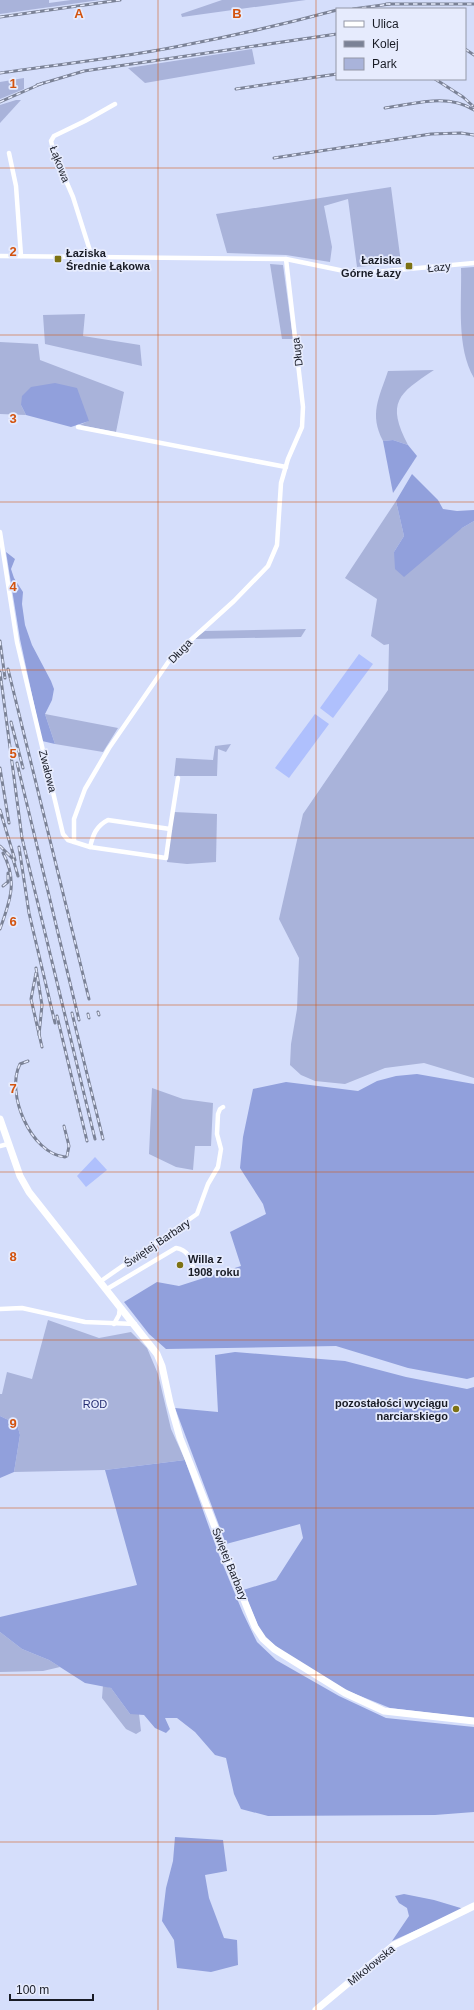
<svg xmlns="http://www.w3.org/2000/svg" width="474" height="2010" viewBox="0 0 474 2010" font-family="Helvetica,sans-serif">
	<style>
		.green { fill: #a9b3da }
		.forest { fill: #91a0dc }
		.water { fill: #afc0fd }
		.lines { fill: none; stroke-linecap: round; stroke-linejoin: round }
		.street { stroke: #fff; stroke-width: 4.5 }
		.secondary { stroke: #fff; stroke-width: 7 }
		.rail-casing { stroke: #7b8296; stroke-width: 3 }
		.rail { stroke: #e6ebfd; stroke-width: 1.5; stroke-dasharray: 4.5; stroke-linecap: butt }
		.grid { fill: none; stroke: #d3530e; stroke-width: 1; stroke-opacity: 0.55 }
		.poi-dot { fill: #7d7213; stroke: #e6ebfd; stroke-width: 1.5 }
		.labels { text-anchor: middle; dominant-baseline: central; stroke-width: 3.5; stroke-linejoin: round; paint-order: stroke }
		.street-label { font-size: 11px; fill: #181b25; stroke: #e6ebfd }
		.poi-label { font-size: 11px; font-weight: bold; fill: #181b25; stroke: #e6ebfd; text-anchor: start }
		.park-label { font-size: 11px; fill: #242c72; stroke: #e6ebfd }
		.grid-label { font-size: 13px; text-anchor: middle; font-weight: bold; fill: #d3530e; stroke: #e6ebfd; stroke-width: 3.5; stroke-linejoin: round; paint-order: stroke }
	</style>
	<rect width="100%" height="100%" fill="#d5defb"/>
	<g class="green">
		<polygon points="0,0 49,0 49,3 71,0 100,0 0,14"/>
		<polygon points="222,0 306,0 182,17 181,14"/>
		<polygon points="252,49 255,64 145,83 128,68"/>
		<polygon points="24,78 24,89 0,99 0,82"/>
		<polygon points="16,100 21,100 0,123 0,105"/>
		<polygon points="391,187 401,263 357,267 348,199 324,206 332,247 330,262 286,255 227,253 216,214"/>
		<polygon points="270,264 283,265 293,339 282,339"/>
		<path d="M474 267V378C456 347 462 303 461 268Z"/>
		<polygon points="85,314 83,336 140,345 142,366 45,344 43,315"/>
		<polygon points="0,342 38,344 40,360 124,392 116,432 80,425 88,421 21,405 26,415 0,414"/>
		<path d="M434 370C398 394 386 402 408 445L393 440 383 441C369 414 379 398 388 371Z"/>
		<polygon points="396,501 404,536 394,552 462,528 474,521 474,1078 424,1063 385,1068 345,1084 315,1081 301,1075 290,1065 291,1044 297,1009 299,958 279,919 303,814 388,690 389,644 384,645 371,636 377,599 345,578"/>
		<polygon points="306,629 301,637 194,639 205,631"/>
		<polygon points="45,714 118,728 103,752 55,744"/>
		<polygon points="231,744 226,752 218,749 217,776 174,776 176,758 213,760 215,746"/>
		<polygon points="174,812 217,814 216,862 187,864 167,862"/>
		<polygon points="152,1088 183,1099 213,1103 211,1146 195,1146 193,1170 176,1167 149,1154"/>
		<polygon points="48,1320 99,1338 131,1332 147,1348 158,1374 171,1429 185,1460 105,1470 14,1472 20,1435 17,1424 0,1416 0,1394 2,1394 7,1372 32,1379"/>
		<polygon points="0,1632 22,1649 49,1660 60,1667 43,1671 0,1672"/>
		<polygon points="103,1685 111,1688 130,1714 139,1714 141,1731 136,1734 126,1729 102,1698"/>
	</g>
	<g class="forest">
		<polygon points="55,383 77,388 89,421 71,427 26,415 21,405 22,396 31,387"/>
		<polygon points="393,440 408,445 417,456 393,493 383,441"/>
		<polygon points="412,474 438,500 443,509 457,511 474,510 474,521 462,528 404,577 395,569 394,552 404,536 396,501"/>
		<polygon points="6,552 15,559 11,569 14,578 23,592 22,604 25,625 32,645 51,681 54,689 52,700 45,714 55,744 42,741 20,639"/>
		<polygon points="417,1074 474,1084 474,1377 467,1379 408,1368 336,1346 166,1349 149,1334 124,1302 157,1282 179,1286 241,1266 230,1232 266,1214 263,1204 240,1168 243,1137 253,1089 286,1082 358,1091 377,1081 396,1076"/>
		<polygon points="235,1352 345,1361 406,1377 467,1389 474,1387 474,1718 390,1708 343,1689 282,1651 262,1635 243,1590 276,1580 303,1538 300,1524 226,1544 175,1408 218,1412 215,1355"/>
		<polygon points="0,1416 17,1424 20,1435 14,1472 0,1478"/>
		<polygon points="185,1460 219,1555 243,1613 257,1642 276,1660 339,1696 386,1718 474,1727 474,1812 435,1815 268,1816 241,1809 234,1794 226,1758 215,1755 195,1732 177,1718 165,1718 170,1729 166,1733 155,1728 144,1715 130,1714 111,1688 85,1683 49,1660 22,1649 0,1632 0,1617 137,1585 105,1470"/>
		<polygon points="175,1837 223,1840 227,1871 205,1875 209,1898 224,1938 237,1940 238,1965 211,1972 177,1968 174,1940 162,1921 166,1888 173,1861"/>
		<polygon points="404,1894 434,1900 464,1909 392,1941 409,1916 407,1908 399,1903 395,1896"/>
	</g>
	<g class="water">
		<polygon points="359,654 373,664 333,718 320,708"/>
		<polygon points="315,714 329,724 289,778 275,768"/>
		<polygon points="95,1157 107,1170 86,1187 77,1176"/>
	</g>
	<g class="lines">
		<g class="street">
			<polyline points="9,153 16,186 21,256"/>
			<polyline points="0,256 286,259 349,272 364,273 474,263"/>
			<polyline points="92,257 73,197 54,153 51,141 54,136 85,121 115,104"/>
			<polyline points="78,427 286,467"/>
			<path d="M0 532 17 642 63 834 68 840 90 847C93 835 96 826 108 820L170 829 178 778"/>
			<polyline points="74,842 74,819 85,789 109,748 171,658 234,601 268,566 277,545 281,483 288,459 302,427 303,407 286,259"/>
			<polyline points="90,847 166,858 170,829"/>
			<polyline points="0,1146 8,1144"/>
			<polyline points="101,1281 197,1214 208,1184 218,1167 221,1149 217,1134 218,1114 220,1109 223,1107"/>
			<path d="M107 1289 176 1248C190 1250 191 1262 195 1274"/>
			<polyline points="0,1309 22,1308 85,1322 135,1324"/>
			<polyline points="114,1324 119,1315 120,1307"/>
		</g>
		<g class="secondary">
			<polyline points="0,1119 20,1176 29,1192 157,1354 162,1366 170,1403 180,1438 231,1568 255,1627 263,1639 274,1649 345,1693 384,1711 474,1721"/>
			<polyline points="316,2010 394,1945 474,1906"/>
		</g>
		<g class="rail-casing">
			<g id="rail">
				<polyline points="386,4 474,4"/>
				<polyline points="353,9 390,4"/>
				<polyline points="0,17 120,0"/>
				<polyline points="465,49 474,55"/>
				<path d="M0 73C60 64 121 58 180 46 233 36 285 24 337 10"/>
				<polyline points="435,79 463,97 473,106"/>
				<polyline points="37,85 84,71 337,34"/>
				<polyline points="236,89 337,74"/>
				<polyline points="0,102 43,83"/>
				<path d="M385 108C415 104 447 93 474 110"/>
				<polyline points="274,158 431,134 461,133 474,135"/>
				<polyline points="0,641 5,678"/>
				<polyline points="8,669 89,999"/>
				<polyline points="0,672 22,838 95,1139"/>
				<polyline points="11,722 23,768"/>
				<polyline points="17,763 79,1020"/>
				<polyline points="0,768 9,823"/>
				<polyline points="0,810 15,860"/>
				<polyline points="0,846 13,859 18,876"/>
				<polyline points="19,847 29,913 55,1023"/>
				<polyline points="3,886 8,882 8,873"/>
				<path d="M0 929C10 901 18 881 3 853"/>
				<polyline points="36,968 42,1005 39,1035"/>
				<polyline points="36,973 31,999 42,1047"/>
				<polyline points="98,1012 99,1015"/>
				<polyline points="72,1013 103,1139"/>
				<polyline points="88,1014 89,1018"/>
				<polyline points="57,1016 87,1141"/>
				<path d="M28 1061 20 1064C5 1093 31 1154 65 1157L67 1156 69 1146 64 1126"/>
			</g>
		</g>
		<use href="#rail" class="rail"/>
	</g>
	<path class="grid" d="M158 0V2010M316 0V2010M0 168H474M0 335H474M0 502H474M0 670H474M0 838H474M0 1005H474M0 1172H474M0 1340H474M0 1508H474M0 1675H474M0 1842H474"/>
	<g class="poi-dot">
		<rect x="54" y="255" width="8" height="8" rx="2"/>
		<rect x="405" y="262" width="8" height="8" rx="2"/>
		<circle cx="180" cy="1265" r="4"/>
		<circle cx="456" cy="1409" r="4"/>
	</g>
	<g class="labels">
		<g class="street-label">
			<text transform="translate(60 164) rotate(69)">Łąkowa</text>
			<text transform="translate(439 267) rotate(-6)">Łazy</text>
			<text transform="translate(297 352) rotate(-97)">Długa</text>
			<text transform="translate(180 651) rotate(-46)">Długa</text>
			<text transform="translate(48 771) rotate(76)">Zwałowa</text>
			<text transform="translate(157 1243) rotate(-34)">Świętej Barbary</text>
			<text transform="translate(230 1564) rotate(68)">Świętej Barbary</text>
			<text transform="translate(371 1965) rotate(-39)">Mikołowska</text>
		</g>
		<g class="poi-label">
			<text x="66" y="253">Łaziska<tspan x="66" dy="13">Średnie Łąkowa</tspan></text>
			<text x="401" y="260" text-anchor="end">Łaziska<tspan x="401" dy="13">Górne Łazy</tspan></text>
			<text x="188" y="1259">Willa z<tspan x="188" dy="13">1908 roku</tspan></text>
			<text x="448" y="1403" text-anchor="end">pozostałości wyciągu<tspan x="448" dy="13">narciarskiego</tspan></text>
		</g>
		<g class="park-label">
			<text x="95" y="1404">ROD</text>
		</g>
	</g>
	<g class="grid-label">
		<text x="79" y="18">A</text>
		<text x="237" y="18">B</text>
		<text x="13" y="88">1</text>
		<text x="13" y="256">2</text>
		<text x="13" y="423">3</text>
		<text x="13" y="591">4</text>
		<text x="13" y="758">5</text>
		<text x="13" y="926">6</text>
		<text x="13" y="1093">7</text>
		<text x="13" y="1261">8</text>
		<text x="13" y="1428">9</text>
	</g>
	<rect x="336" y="8" width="130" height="72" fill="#e6ebfd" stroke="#9498a7"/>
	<rect x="344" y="21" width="20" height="6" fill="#ffffff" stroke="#9498a7"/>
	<text x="372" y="28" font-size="12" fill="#181b25">Ulica</text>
	<rect x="344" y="41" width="20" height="6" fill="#7b8296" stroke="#9498a7"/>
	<text x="372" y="48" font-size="12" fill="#181b25">Kolej</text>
	<rect x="344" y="58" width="20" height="12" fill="#a9b3da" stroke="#9498a7"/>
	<text x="372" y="68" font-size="12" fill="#181b25">Park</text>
	<path d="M10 1994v6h83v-6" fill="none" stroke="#181b25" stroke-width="2"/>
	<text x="16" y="1994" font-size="12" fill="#181b25" stroke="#e6ebfd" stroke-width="3" paint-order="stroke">100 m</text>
</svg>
